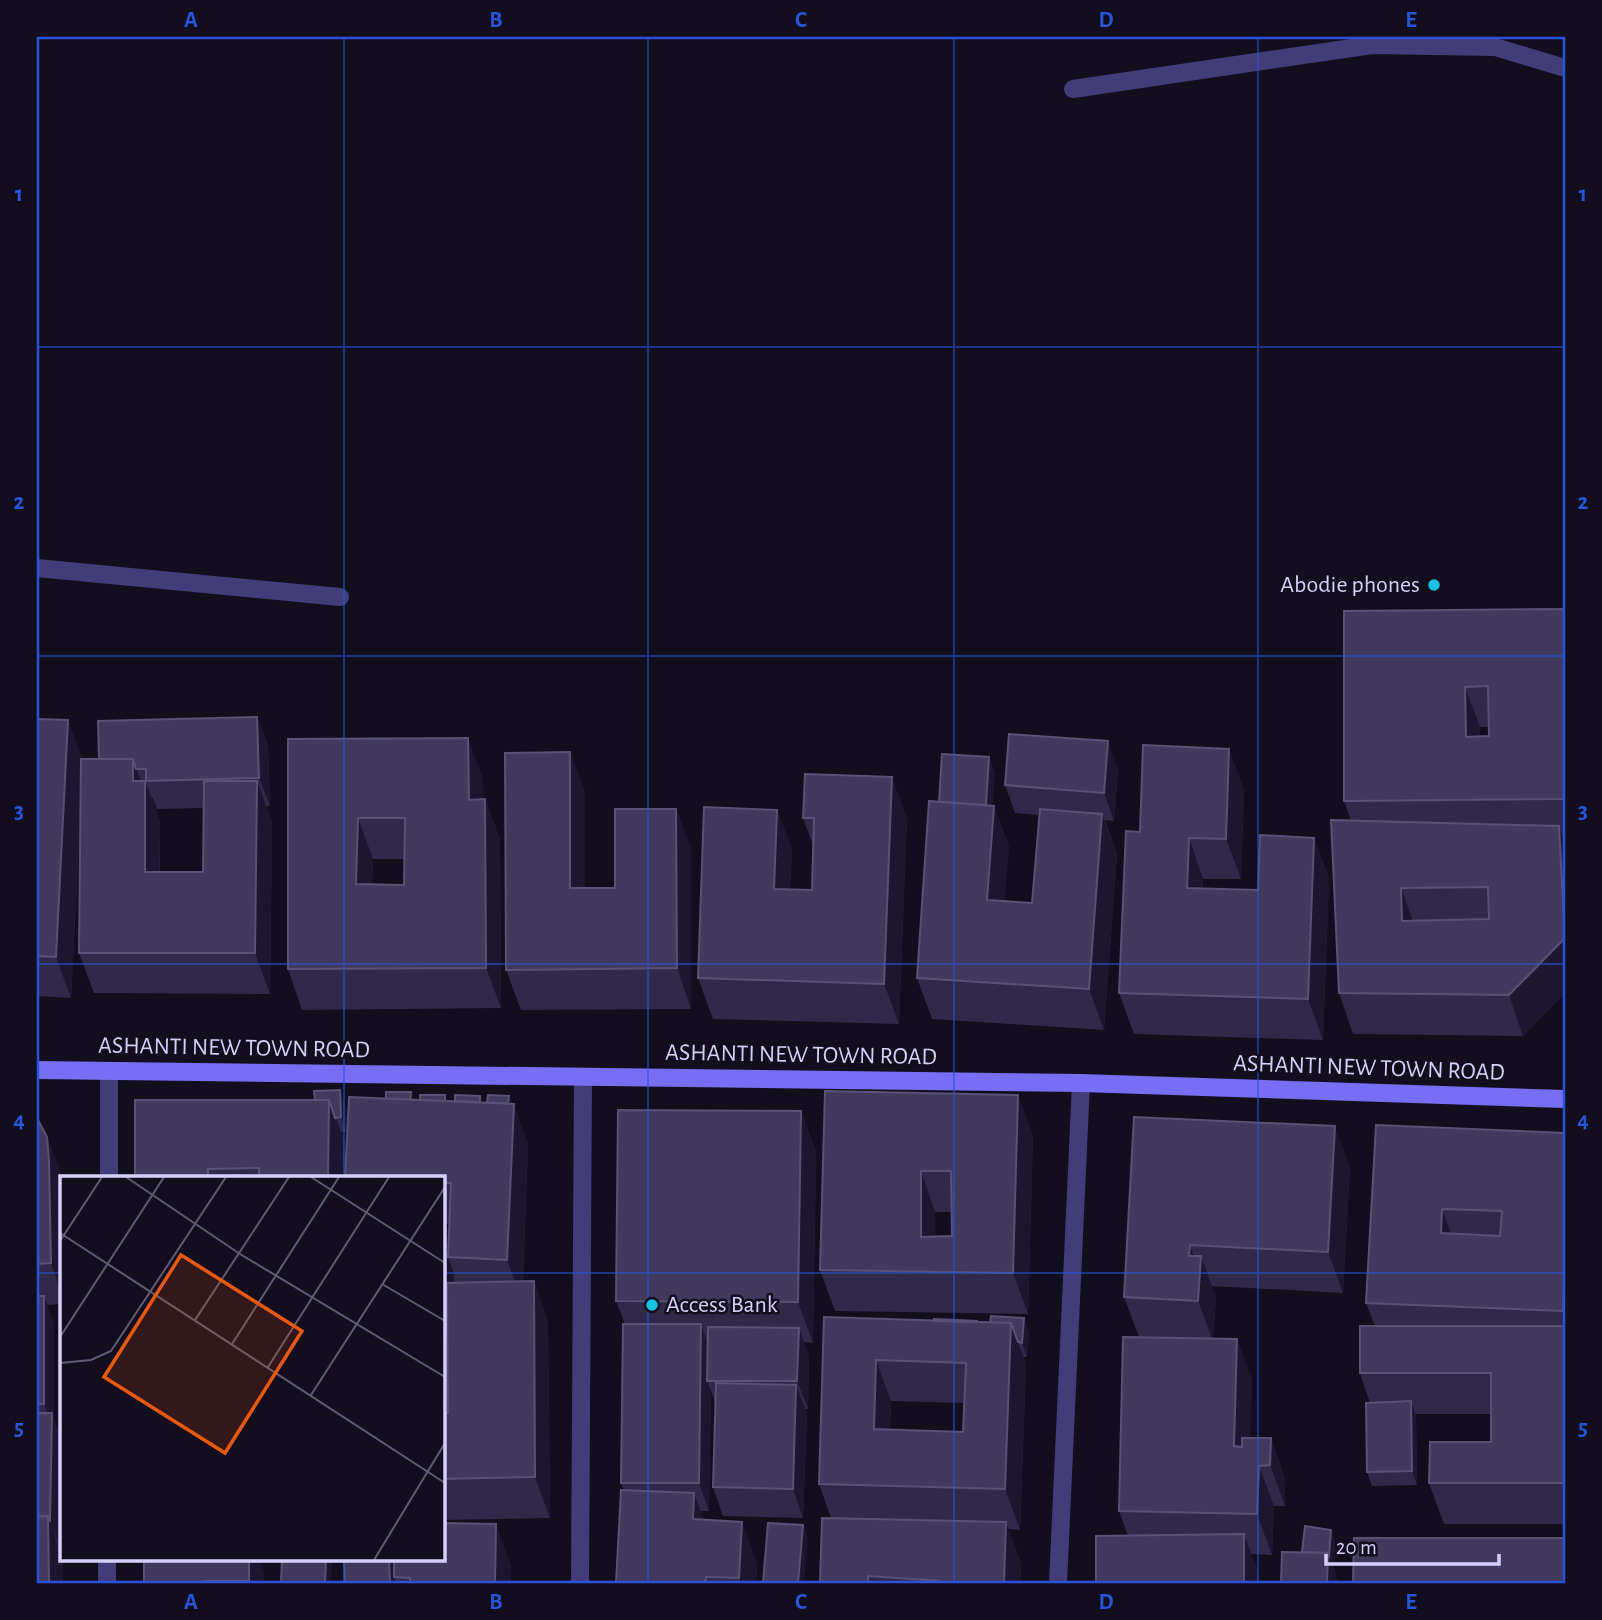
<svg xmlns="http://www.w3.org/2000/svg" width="1602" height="1620" viewBox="0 0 1602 1620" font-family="'Alegreya Sans',sans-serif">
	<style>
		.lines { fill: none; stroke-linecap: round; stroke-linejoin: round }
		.lane { stroke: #423d79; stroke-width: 18 }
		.street { stroke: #423d79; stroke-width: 18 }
		.secondary { stroke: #786ef3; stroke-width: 18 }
		.wall { fill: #30294a; fill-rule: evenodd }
		.shaded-wall { fill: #1d1631 }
		.building { fill: #423a5d; stroke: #595276; stroke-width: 2; fill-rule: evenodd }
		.grid { fill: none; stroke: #2654da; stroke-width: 2; stroke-opacity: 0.55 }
		.poi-dot { fill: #13c4e3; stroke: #120e1e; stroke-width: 2.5 }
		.labels { text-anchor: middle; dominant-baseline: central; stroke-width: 5; stroke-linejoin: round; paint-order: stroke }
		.poi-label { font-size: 24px; fill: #d6cffb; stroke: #120e1e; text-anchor: end }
		.street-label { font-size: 24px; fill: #d6cffb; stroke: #120e1e }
		.inset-road { fill: none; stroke: #605b76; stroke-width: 2 }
		.view { fill: #e8590c; fill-opacity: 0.15; stroke: #e8590c; stroke-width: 3.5 }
		.inset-edge { fill: none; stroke: #d6cffb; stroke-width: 3.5 }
		.neatline { fill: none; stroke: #2654da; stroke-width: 2.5 }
		.grid-label { font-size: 23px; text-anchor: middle; font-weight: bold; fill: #2654da }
	</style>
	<rect width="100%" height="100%" fill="#120e1e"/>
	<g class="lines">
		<g class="lane">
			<polyline points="1073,89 1372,45 1495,47 1565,68"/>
			<polyline points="37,568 340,597"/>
		</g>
		<g class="street">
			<polyline points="109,1177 109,1071"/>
			<polyline points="107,1583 107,1559"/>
			<polyline points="580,1583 583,1077"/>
			<polyline points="1058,1583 1081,1083"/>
		</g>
		<polyline class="secondary" points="37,1070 1081,1083 1565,1099"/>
	</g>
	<g class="wall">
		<path d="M1565 609V993L1523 1036 1353 1034 1339 993 1351 821 1344 801V611ZM1480 727H1488L1489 736 1480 737Z"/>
		<path d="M257 717 268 745 270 806H266L272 822 270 994 94 993 79 953 81 802 71 998 37 996V719L68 720 82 759H99ZM151 797H152L157 809 204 808 203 872H160V822Z"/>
		<path d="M288 739 483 779V799H485L500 840 501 1008 302 1010 288 969ZM373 859H404V885H372Z"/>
		<polygon points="570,752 585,793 585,888 615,888 676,809 691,849 691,1009 521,1010 506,970"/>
		<polygon points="1118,769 1114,821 1105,820 1117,854 1104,1030 932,1019 917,978 939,802 995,772 992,806 994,806 1009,847 1004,902 1032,903 1039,815 1015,813 1005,785"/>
		<polygon points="1244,789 1241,879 1203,879 1203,888 1258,890 1314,838 1329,878 1323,1040 1134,1034 1119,993 1140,832"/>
		<polygon points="777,810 792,850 790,890 812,890 813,845 803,818 907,818 899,1024 713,1019 698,978"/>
		<path d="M825 1091 1033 1135 1028 1314 835 1311 820 1270ZM935 1212H952V1236H935Z"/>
		<path d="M411 1092 413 1100H420L445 1095 447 1101 487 1103 509 1096 528 1144 523 1282 534 1281 548 1322 550 1518 443 1520V1413H448L447 1334H443V1177L386 1099ZM445 1223 449 1224V1234Z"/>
		<polygon points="345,1105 346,1132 341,1132 344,1140 343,1177 135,1177"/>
		<polygon points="801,1111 816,1152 813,1343 804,1342 809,1356 808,1409 805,1409 807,1413 803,1518 723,1516 713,1487 716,1404 711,1391 709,1511 700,1511 703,1519 757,1562 756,1583 616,1583 624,1490 621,1483 625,1324 616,1301"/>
		<polygon points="1134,1117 1350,1167 1343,1293 1212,1286 1216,1297 1213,1338 1252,1379 1250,1438 1271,1438 1285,1479 1285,1506 1274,1506 1272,1555 1251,1554 1259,1575 1259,1583 1096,1583 1128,1536 1119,1511 1139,1337 1124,1297"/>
		<polygon points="37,1118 47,1137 62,1177 61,1304 47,1305 54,1325 54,1420 61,1439 60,1550 61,1559 63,1559 63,1583 37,1583"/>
		<polygon points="1376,1125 1565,1133 1565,1524 1444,1524 1429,1483 1491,1442 1491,1414 1416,1414 1417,1485 1372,1486 1367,1472 1370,1403 1360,1373 1375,1326 1366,1303"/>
		<path d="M824 1317 977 1322 1029 1333 1027 1357H1023L1026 1364 1020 1530 1008 1529 1021 1563 1020 1583H820L831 1518 819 1484ZM891 1401 964 1403 963 1432 890 1430Z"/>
		<polygon points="144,1559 260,1559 263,1569 264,1583 144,1583"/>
		<polygon points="344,1559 511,1565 511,1583 345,1583"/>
	</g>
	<g class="shaded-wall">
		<polygon points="1465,687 1480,727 1481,778 1466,737"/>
		<polygon points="257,717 268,745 270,806 259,778"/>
		<polygon points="68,720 83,761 71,998 56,957"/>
		<polygon points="468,738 483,779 484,840 469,800"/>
		<polygon points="1108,741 1118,769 1114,821 1104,793"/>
		<polygon points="1229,749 1244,789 1241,879 1226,839"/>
		<polygon points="570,752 585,793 585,929 570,888"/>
		<polygon points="989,757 995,772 990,835 985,820"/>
		<polygon points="133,759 145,793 145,781 160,822 159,912 145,872 133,781"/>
		<polygon points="892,777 907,818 899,1024 884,984"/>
		<polygon points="257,781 272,822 270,994 255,953"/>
		<polygon points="485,799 500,840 501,1008 486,968"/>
		<polygon points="994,806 1009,847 1001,941 987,900"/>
		<polygon points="676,809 691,849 691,1009 677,968"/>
		<polygon points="777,810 792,850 788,930 774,889"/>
		<polygon points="1102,814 1117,854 1104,1030 1089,989"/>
		<polygon points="358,818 373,859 371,925 356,884"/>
		<polygon points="1559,826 1565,842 1565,993 1523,1036 1509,995"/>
		<polygon points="1189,838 1203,879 1202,929 1187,888"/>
		<polygon points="1314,838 1329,878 1323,1040 1308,999"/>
		<polygon points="1401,888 1416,929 1402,921"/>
		<polygon points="340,1090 345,1105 346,1132 341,1117"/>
		<polygon points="1018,1095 1033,1135 1028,1314 1013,1273"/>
		<polygon points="509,1096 513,1109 514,1104 528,1144 522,1300 507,1260"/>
		<polygon points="329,1100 344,1140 343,1177 328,1177"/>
		<polygon points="801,1111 816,1152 813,1343 798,1302"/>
		<polygon points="1335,1126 1350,1167 1343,1293 1328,1252"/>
		<polygon points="47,1137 62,1177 61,1293 51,1263"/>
		<polygon points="921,1171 935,1212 936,1272 921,1237"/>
		<polygon points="1442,1209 1457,1250 1441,1233"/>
		<polygon points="444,1221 454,1249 448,1257 454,1274 452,1334 443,1308"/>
		<polygon points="1190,1245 1200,1274 1201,1256 1216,1297 1213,1341 1198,1301 1189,1256"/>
		<polygon points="1565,1270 1565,1317 1563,1311"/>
		<polygon points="534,1281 548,1322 550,1518 535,1477"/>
		<polygon points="44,1296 54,1325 54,1420 61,1439 61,1550 50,1522 52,1425 44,1404"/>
		<polygon points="1024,1318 1029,1333 1027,1357 1022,1343"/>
		<polygon points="1011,1323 1026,1364 1020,1530 1005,1489"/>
		<polygon points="701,1324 711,1352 707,1381 711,1391 709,1511 699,1483"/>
		<polygon points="799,1328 809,1356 808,1409 797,1381"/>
		<polygon points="1237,1339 1252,1379 1249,1487 1234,1446"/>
		<polygon points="876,1360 891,1401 888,1470 874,1429"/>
		<polygon points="796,1385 807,1413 803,1518 793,1489"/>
		<polygon points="1411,1401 1416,1416 1417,1485 1412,1471"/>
		<polygon points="1271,1438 1285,1479 1285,1506 1270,1465"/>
		<polygon points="1259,1466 1274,1506 1272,1555 1257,1514"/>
		<polygon points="694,1493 709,1534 693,1519"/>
		<polygon points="48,1516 61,1554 61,1559 63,1559 63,1583 49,1583"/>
		<polygon points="742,1522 757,1562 756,1583 741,1583 739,1578"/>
		<polygon points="1006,1522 1021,1563 1020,1583 1004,1583"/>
		<polygon points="496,1524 511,1565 511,1583 495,1583"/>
		<polygon points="803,1525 808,1539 804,1583 798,1583"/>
		<polygon points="1331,1530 1337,1545 1334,1569 1339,1583 1327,1583 1328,1553"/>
		<polygon points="1244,1534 1259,1575 1259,1583 1244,1583"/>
		<polygon points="249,1559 260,1559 263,1569 264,1583 250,1583"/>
		<polygon points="326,1559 330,1559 332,1563 331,1583 325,1583"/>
		<polygon points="389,1559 399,1559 394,1577 396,1583 390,1583"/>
	</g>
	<g class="building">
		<path d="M1565 609V799L1344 801V611ZM1488 686 1489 736 1466 737 1465 687Z"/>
		<polygon points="257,717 259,778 146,781 146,769 136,769 133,759 99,759 98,721"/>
		<polygon points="37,719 68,720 56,957 37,956"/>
		<polygon points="1009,734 1108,741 1104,793 1005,785"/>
		<path d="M468 738 469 800 485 799 486 968 288 969V739ZM358 818H405L404 885 356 884Z"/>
		<polygon points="1143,745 1229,749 1226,839 1189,838 1187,888 1258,890 1260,835 1314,838 1308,999 1119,993 1126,831 1140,832"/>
		<polygon points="570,752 570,888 615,888 615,809 676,809 677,968 506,970 505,753"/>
		<polygon points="942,754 989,757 986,805 939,802"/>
		<polygon points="81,759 133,759 133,781 145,781 145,872 203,872 204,781 257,781 255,953 79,953"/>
		<polygon points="805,774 892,777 884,984 698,978 704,807 777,810 774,889 812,890 814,818 803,818"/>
		<polygon points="929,801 994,806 987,900 1032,903 1040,809 1102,814 1089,989 917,978"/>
		<path d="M1331 820 1559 826 1565 938 1509 995 1339 993ZM1488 887 1489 919 1402 921 1401 888Z"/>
		<polygon points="340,1090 341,1117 335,1118 329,1100 315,1100 314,1091"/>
		<path d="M825 1091 1018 1095 1013 1273 820 1270ZM921 1171H951L952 1236 921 1237Z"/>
		<polygon points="386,1092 411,1092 410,1100 386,1099"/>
		<polygon points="420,1095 445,1095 445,1101 420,1100"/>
		<polygon points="455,1095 480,1096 480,1102 455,1101"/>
		<polygon points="488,1095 509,1096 508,1103 487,1103"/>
		<polygon points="349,1097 514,1104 507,1260 448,1257 451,1183 443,1183 443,1177 345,1177"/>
		<polygon points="135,1100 329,1100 328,1177 259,1177 259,1168 208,1169 208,1177 135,1177"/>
		<polygon points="618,1110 801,1111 798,1302 616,1301"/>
		<polygon points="1134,1117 1335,1126 1328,1252 1190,1245 1189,1256 1201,1256 1198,1301 1124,1297"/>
		<polygon points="37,1118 47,1137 49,1161 51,1263 37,1264"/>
		<path d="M1376 1125 1565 1133V1270L1563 1311 1366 1303ZM1442 1209 1502 1211 1500 1236 1441 1233Z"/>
		<polygon points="443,1221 444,1221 443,1268"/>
		<polygon points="534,1281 535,1477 443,1479 443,1413 448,1413 447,1283"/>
		<rect x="37" y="1296" width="7" height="108"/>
		<polygon points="991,1316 1024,1318 1022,1343 1018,1342 1011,1323 990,1323"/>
		<path d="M824 1317 1011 1323 1005 1489 819 1484ZM876 1360 966 1363 963 1432 874 1429Z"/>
		<polygon points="934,1319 977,1321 977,1322 934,1321"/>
		<polygon points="623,1324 701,1324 699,1483 621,1483"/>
		<polygon points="1360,1326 1565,1326 1565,1483 1429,1483 1430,1442 1491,1442 1491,1373 1360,1373"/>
		<polygon points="708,1327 799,1328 797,1381 707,1381"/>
		<polygon points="1123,1337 1237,1339 1234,1446 1242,1447 1242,1438 1271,1438 1270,1465 1259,1466 1257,1514 1119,1511"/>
		<polygon points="716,1383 796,1385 793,1489 713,1487"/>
		<polygon points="1411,1401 1412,1471 1367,1472 1366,1403"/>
		<polygon points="37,1413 52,1413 50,1522 48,1516 37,1517"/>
		<polygon points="621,1490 694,1493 693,1519 742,1522 739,1578 706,1577 705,1583 616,1583"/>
		<polygon points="48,1516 49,1583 37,1583 37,1517"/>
		<polygon points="822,1518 1006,1522 1004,1583 940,1583 940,1581 868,1576 868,1583 820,1583"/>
		<polygon points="443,1523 496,1524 495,1583 410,1583 410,1578 394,1577 394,1559 443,1559"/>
		<polygon points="768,1523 803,1525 798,1583 763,1583"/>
		<polygon points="1305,1526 1331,1530 1329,1555 1328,1553 1302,1552"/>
		<polygon points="1244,1534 1244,1583 1096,1583 1096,1536"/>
		<polygon points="1354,1538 1565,1538 1565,1583 1353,1583"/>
		<polygon points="1282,1552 1328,1553 1327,1583 1281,1583"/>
		<polygon points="144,1559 249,1559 249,1581 203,1581 203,1583 144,1583"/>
		<polygon points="282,1559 326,1559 325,1583 281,1583"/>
		<polygon points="344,1559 389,1559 390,1583 345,1583"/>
	</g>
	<path class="grid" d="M344 37V1177M648 37V1583M954 37V1583M1258 37V1583M37 347H1565M37 656H1565M37 964H1565M37 1273H61M443 1273H1565M344 1559V1583"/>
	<g class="poi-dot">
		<circle cx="1434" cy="585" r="7"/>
		<circle cx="652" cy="1305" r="7"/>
	</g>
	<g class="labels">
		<g class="poi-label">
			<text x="1420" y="585">Abodie phones</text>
			<text x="666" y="1305" text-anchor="start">Access Bank</text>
		</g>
		<g class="street-label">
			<text transform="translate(234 1048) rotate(1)">ASHANTI NEW TOWN ROAD</text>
			<text transform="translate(801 1055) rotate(1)">ASHANTI NEW TOWN ROAD</text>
			<text transform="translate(1369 1068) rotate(2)">ASHANTI NEW TOWN ROAD</text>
		</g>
	</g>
	<g transform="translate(60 1176)">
		<rect width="385" height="385" fill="#120e1e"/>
		<path class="inset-road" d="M66 1 180 78 385 201M251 1 385 87M0 57 385 307M0 65 42 1M322 108 385 145M135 144 229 1M0 161 104 1M172 168 279 1M0 187 31 184 51 175 166 1M208 191 329 1M251 219 385 11M314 384 385 267"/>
		<path class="view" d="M121 79 242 155 165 277 44 201Z"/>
		<rect width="385" height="385" class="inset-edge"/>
	</g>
	<rect width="1602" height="1620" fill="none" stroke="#120e1e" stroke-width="77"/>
	<path d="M1326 1554v10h173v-10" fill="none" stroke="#d6cffb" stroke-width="3.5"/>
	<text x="1336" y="1554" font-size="21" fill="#d6cffb" stroke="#120e1e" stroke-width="5" paint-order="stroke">20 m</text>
	<rect x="38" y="38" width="1526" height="1544" class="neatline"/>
	<g class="grid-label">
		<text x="191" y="27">A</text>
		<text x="496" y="27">B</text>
		<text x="801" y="27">C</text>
		<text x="1106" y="27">D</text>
		<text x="1411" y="27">E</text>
		<text x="19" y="201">1</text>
		<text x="1583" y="201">1</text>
		<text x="19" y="509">2</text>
		<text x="1583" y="509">2</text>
		<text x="19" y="818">3</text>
		<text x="1583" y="818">3</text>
		<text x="19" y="1127">4</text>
		<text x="1583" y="1127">4</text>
		<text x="19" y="1435">5</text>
		<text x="1583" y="1435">5</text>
		<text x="191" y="1609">A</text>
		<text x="496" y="1609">B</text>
		<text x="801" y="1609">C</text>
		<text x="1106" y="1609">D</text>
		<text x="1411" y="1609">E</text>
	</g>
</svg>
